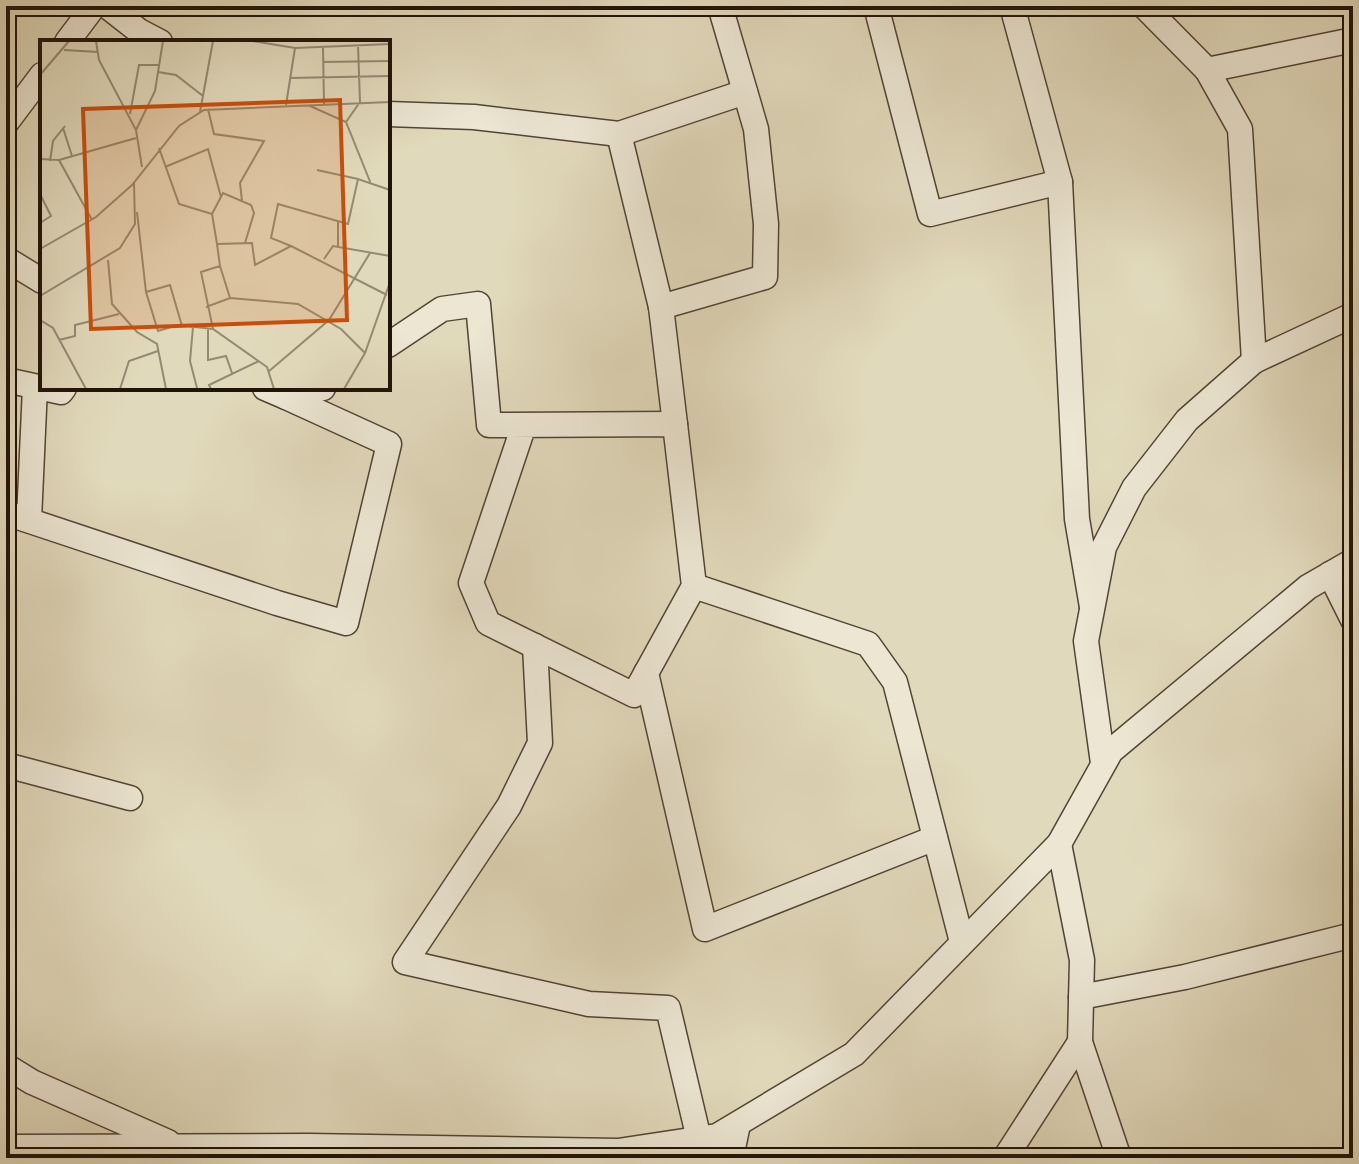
<svg xmlns="http://www.w3.org/2000/svg" width="1359" height="1164" viewBox="0 0 1359 1164" font-family="'Old Standard TT',serif">
	<style>
		.lines { fill: none; stroke-linecap: round; stroke-linejoin: round }
		.minor-casing { stroke: #514434; stroke-width: 27 }
		.minor { stroke: #ece6d3; stroke-width: 24 }
		.inset-road { fill: none; stroke: #948a73; stroke-width: 2 }
		.view { fill: #ca4e0b; fill-opacity: 0.15; stroke: #ca4e0b; stroke-width: 4 }
		.inset-edge { fill: none; stroke: #211307; stroke-width: 4 }
	</style>
	<rect width="100%" height="100%" fill="#e1d9bb"/>
	<filter id="stains"><feTurbulence type="fractalNoise" baseFrequency=".0025" numOctaves="4"/><feColorMatrix values="0 0 0 0 .2 0 0 0 0 .09 0 0 0 0 .02 0 0 0 .5 -.17"/></filter>
	<radialGradient id="worn" r=".72"><stop offset=".6" stop-color="#630" stop-opacity="0"/><stop offset="1" stop-color="#630" stop-opacity=".3"/></radialGradient>
	<g class="lines">
		<g class="minor-casing">
			<g id="minor">
				<polyline points="107,6 139,31 160,42"/>
				<polyline points="876,6 930,214 1060,182"/>
				<polyline points="1012,6 1060,182 1077,519 1092,607"/>
				<polyline points="1144,6 1207,70 1240,129 1254,361"/>
				<polyline points="67,42 94,6"/>
				<polyline points="1207,70 1353,40"/>
				<polyline points="388,114 474,117 619,134 745,92"/>
				<polyline points="6,123 42,75"/>
				<polyline points="619,134 661,307"/>
				<polyline points="6,259 42,281"/>
				<polyline points="388,345 442,309 478,304 489,425 675,424 694,586 634,695 488,623 471,583 524,425"/>
				<polyline points="6,380 61,392 64,388"/>
				<polyline points="265,388 286,397 323,388"/>
				<polyline points="675,424 661,307 765,277 766,224 756,129 720,6"/>
				<polyline points="6,513 277,603 346,623 389,444 286,397"/>
				<polyline points="29,520 35,387"/>
				<polyline points="1330,574 1353,620"/>
				<polyline points="694,586 868,644 895,682 962,942"/>
				<polyline points="535,646 540,743 509,806 405,962 589,1004 668,1008 699,1139"/>
				<polyline points="646,673 705,929 935,838"/>
				<polyline points="1103,763 1086,641 1104,547 1134,488 1187,420 1254,361 1353,315"/>
				<polyline points="6,765 130,798"/>
				<polyline points="1059,844 1082,960 1080,1042 1119,1158"/>
				<polyline points="1081,997 1185,977 1353,935"/>
				<polyline points="6,1066 32,1082 168,1142"/>
				<polyline points="6,1147 309,1146 618,1151 717,1136 854,1054 1059,844 1111,751 1308,587 1353,561"/>
				<polyline points="731,1158 738,1124"/>
				<polyline points="1005,1158 1080,1042"/>
			</g>
		</g>
		<use href="#minor" class="minor"/>
	</g>
	<g transform="translate(40 40)">
		<rect width="350" height="350" fill="#e1d9bb"/>
		<path class="inset-road" d="M56 1 59 20 96 90 102 127M212 1 255 8 350 4M283 7 284 64M24 10 58 12M283 22 350 21M118 32 136 35 163 56M0 35 29 1M250 38 350 36M246 65 255 8M270 66 306 82 331 144M168 69 174 94 224 101 200 143 202 161M160 72 173 1M90 74 99 25H119M306 82 320 62 318 5M23 88 32 116M96 90 115 51 123 1M119 108 139 164 172 174M0 119 19 120 52 180M19 120 96 98M10 121 13 101 25 86M125 127 168 109 181 157M277 130 318 139M0 154 11 176 0 183M97 172 106 252 118 291 138 285 173 289 227 327 234 349M205 203 214 173 211 165 183 153 172 174 177 204 212 203 215 225 251 206 347 255M251 206 231 198 238 164 308 184 318 139 350 150M298 207V182M0 209 56 177 92 145 139 86 164 70 350 62M284 219 293 206 350 216M68 220 72 264 97 292 117 304 126 349M180 226 190 258M106 252 130 245 142 286M0 256 80 208 95 184 94 143M166 267 190 258 258 264 301 289 325 313M0 280 13 288 46 349M153 287 150 321 157 348M168 288V320L186 316 192 333M173 289 161 232 180 226 177 204M19 300 35 296V285L79 274M228 332 289 280 330 213M80 349 89 321 118 311M171 349 169 345 219 321M304 349 325 313 350 242"/>
		<path class="view" d="M300 60 307 280 51 289 43 69Z"/>
		<rect width="350" height="350" class="inset-edge"/>
	</g>
	<rect width="1359" height="1164" fill="none" stroke="#e1d9bb" stroke-width="32"/>
	<rect x="8" y="8" width="1343" height="1148" fill="none" stroke="#211307" stroke-width="4"/>
	<rect x="16" y="16" width="1327" height="1132" fill="none" stroke="#211307" stroke-width="2"/>
	<rect width="100%" height="100%" filter="url(#stains)"/>
	<rect width="100%" height="100%" fill="url(#worn)"/>
</svg>
